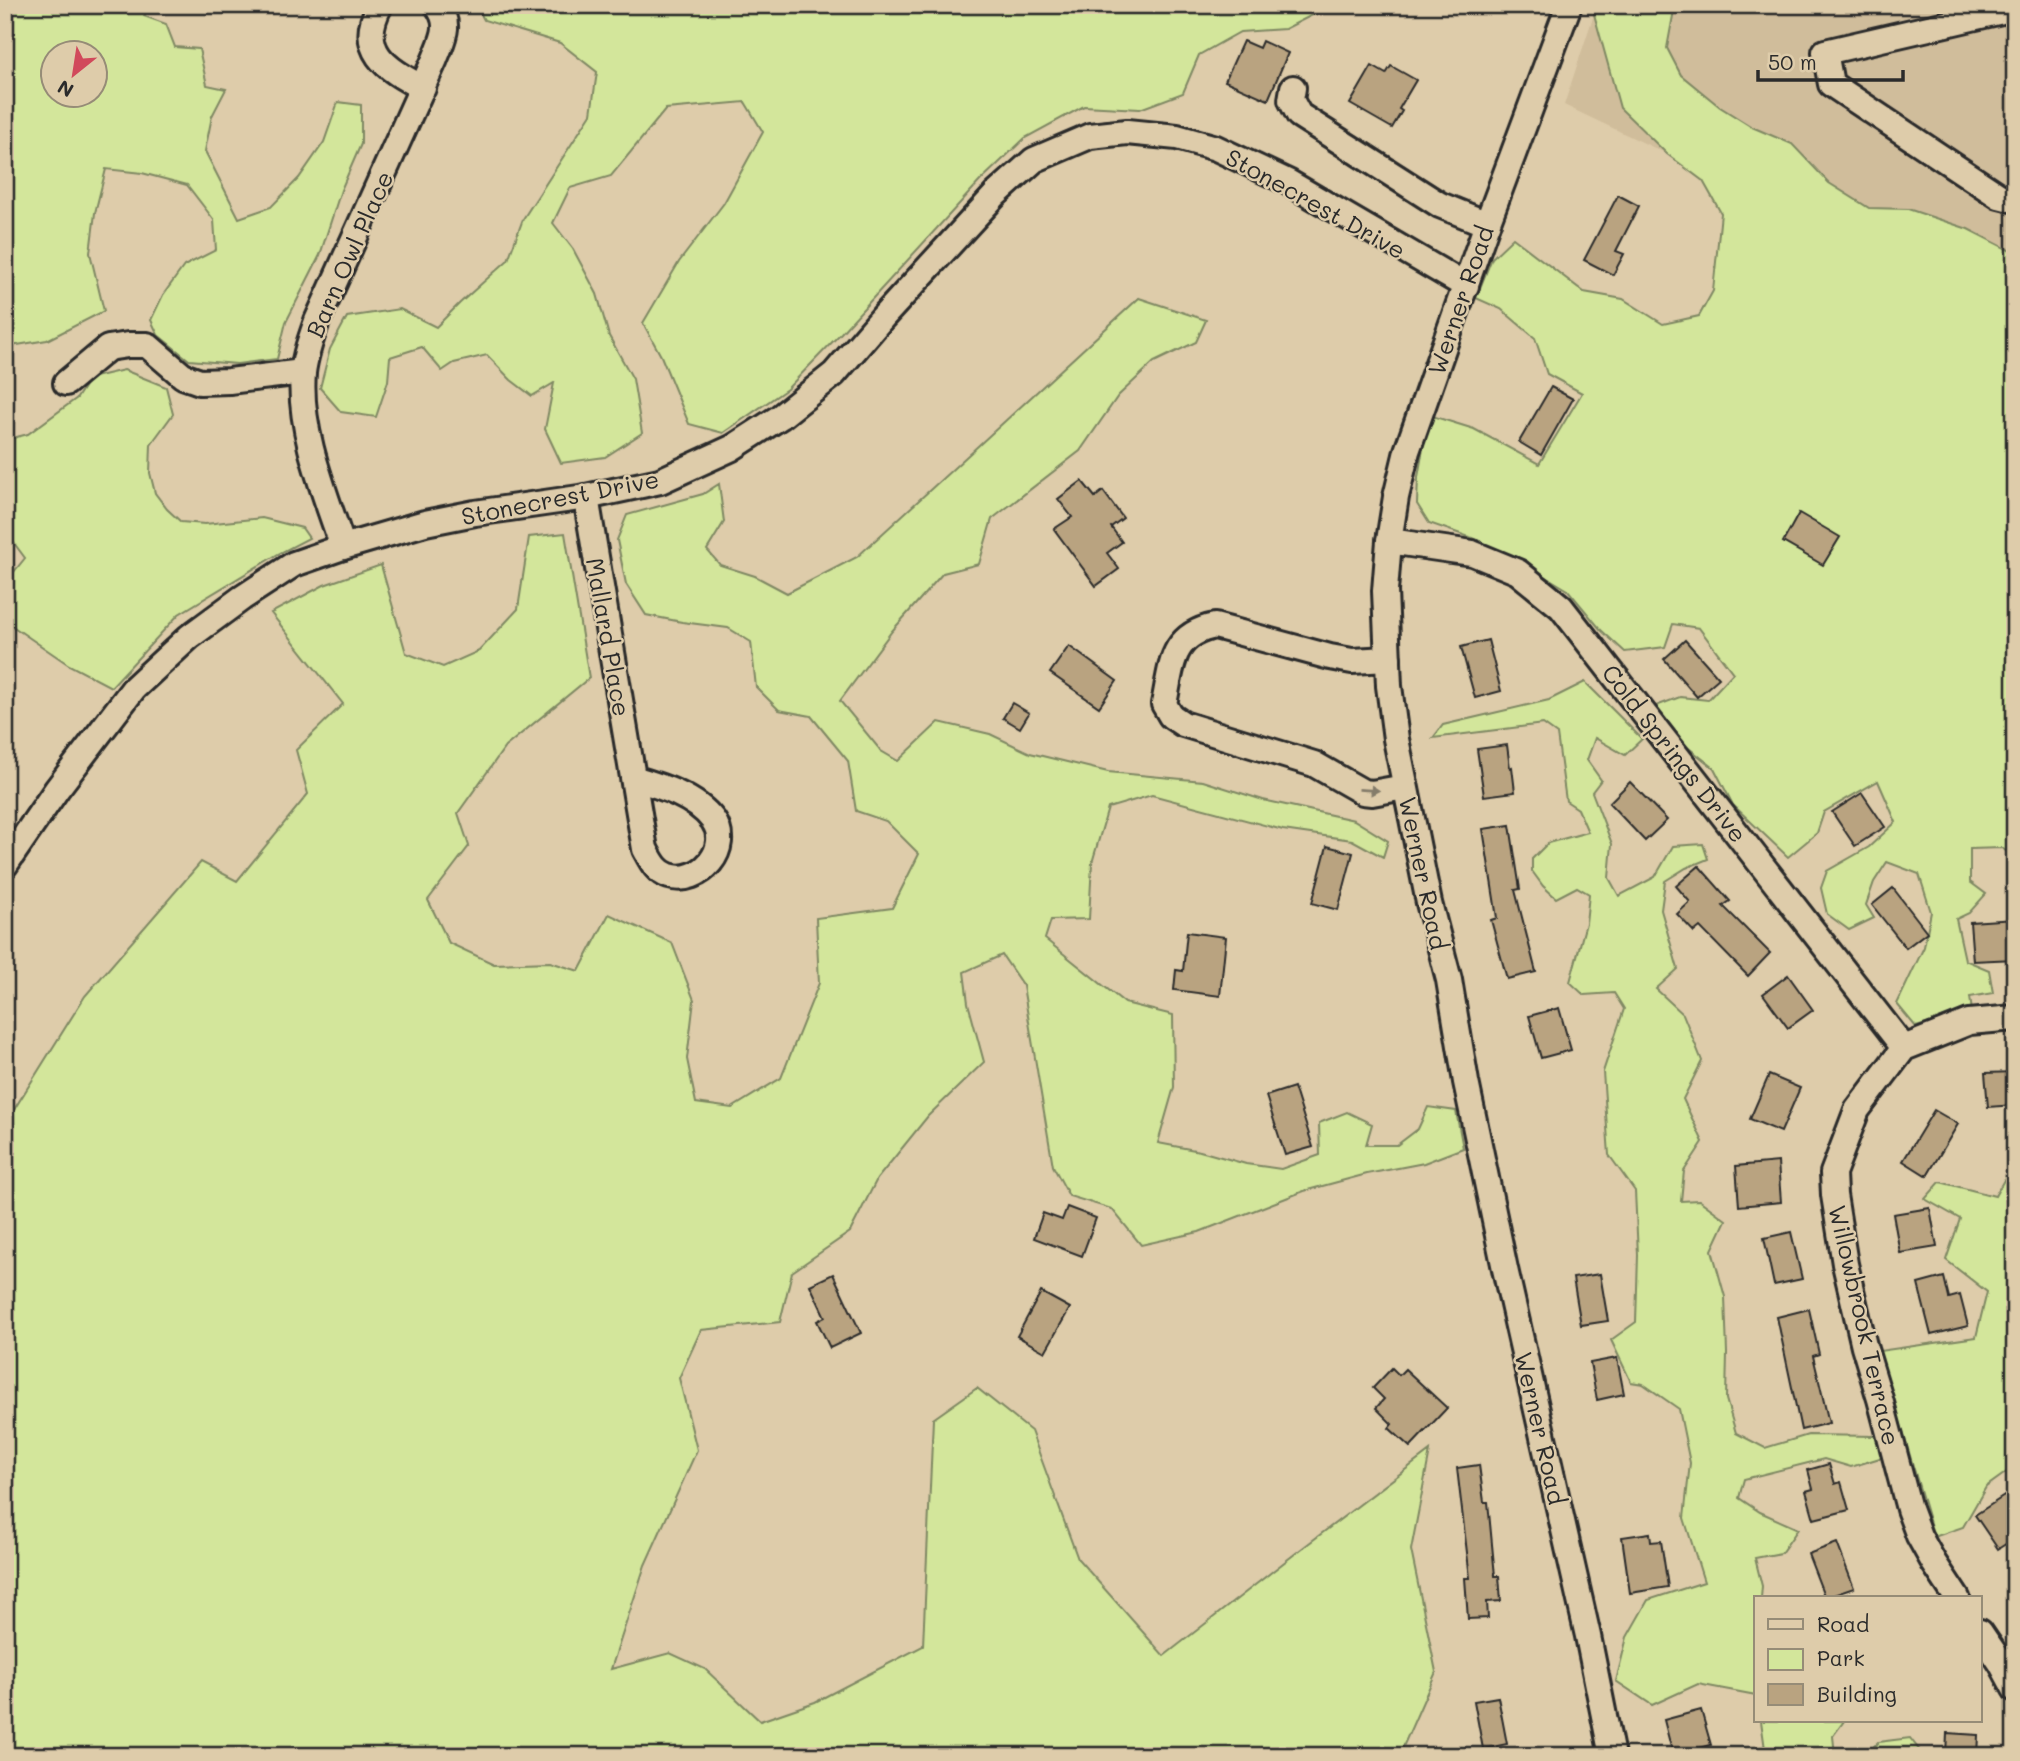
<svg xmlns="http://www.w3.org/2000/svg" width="2020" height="1761" viewBox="0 0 2020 1761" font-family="Mali,sans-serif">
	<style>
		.built { fill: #d0bd9b }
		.green { fill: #d3e69b; stroke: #7f8863; stroke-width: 2; fill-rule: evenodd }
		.building { fill: #b9a380; stroke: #2b2b2b; stroke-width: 2 }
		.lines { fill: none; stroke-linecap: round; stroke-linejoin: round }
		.minor-casing { stroke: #2b2b2b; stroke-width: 30 }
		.minor { stroke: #deccaa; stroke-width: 24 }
		.oneway { fill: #847c6a }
		.labels { text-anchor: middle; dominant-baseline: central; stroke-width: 5; stroke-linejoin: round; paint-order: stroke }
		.street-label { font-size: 24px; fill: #2b2b2b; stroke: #deccaa }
	</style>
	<rect width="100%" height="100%" fill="#deccaa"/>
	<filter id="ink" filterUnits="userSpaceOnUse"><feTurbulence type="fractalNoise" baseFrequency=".0143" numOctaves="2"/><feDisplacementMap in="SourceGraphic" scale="14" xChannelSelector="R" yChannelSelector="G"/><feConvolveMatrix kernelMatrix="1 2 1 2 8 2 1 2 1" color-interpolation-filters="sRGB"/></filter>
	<g filter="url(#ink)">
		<polygon class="built" points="1597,5 2015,5 2015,319 1564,105"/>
		<g class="green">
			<path d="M5 5H152L144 16 166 24 175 47 199 49 207 85 226 89 212 116 205 151 239 218 271 207 299 178 324 142 338 102 361 105V144L341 190 320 255 286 322 277 359 237 364 189 360 158 335 151 320 163 295 184 266 216 250 214 220 187 185 142 173 106 169 95 213 90 253 104 311 47 340 5 347ZM94 52V94H52V52Z"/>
			<polygon points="476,5 1332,5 1285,29 1240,32 1199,55 1183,93 1140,109 1084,106 1025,138 981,180 841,333 787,389 723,433 689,424 661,356 643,323 679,262 724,203 763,132 745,102 666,109 611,176 570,188 553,223 573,249 597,294 609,336 633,379 642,433 605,457 561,463 545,429 554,383 532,396 511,380 487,355 454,363 442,371 422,347 390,357 388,381 376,417 341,412 320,388 330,349 347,317 400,309 436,327 460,303 508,260 523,219 591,114 597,72 560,43 484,20"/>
			<polygon points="1597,5 1675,5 1667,48 1681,75 1720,107 1752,127 1792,144 1829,183 1869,208 1908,209 1968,229 2015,253 2015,858 2002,848 1970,849 1970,882 1986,894 1969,913 1956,919 1965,960 1989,970 1993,993 1970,997 1972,1011 1916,1027 1897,1004 1924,947 1931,912 1919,874 1887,862 1874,882 1866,905 1874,918 1849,930 1827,914 1821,888 1827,871 1869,847 1896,822 1878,781 1824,812 1817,833 1788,857 1733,805 1714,768 1676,738 1656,706 1680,697 1708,700 1733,673 1699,628 1673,624 1665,647 1625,652 1601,630 1568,590 1515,558 1472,538 1429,523 1417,504 1418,477 1429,415 1474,429 1539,464 1582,393 1547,374 1535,338 1501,309 1476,298 1492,258 1513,238 1584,292 1623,299 1663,324 1699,316 1713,291 1721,213 1703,181 1667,154 1620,108 1594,14"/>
			<polygon points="1139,298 1206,320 1196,342 1154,362 1118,396 1080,451 992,519 979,564 943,573 892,631 840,701 881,751 898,761 939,722 990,734 1030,753 1108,772 1203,781 1263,800 1354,820 1388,841 1383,857 1352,840 1283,830 1152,795 1108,808 1092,863 1089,919 1051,920 1045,939 1125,1003 1173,1015 1174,1087 1158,1143 1200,1151 1246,1164 1281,1169 1320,1155 1319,1123 1347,1112 1372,1124 1366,1145 1397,1145 1418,1129 1428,1107 1456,1111 1463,1148 1424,1163 1367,1174 1304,1191 1199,1232 1141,1245 1112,1209 1069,1196 1053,1166 1023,986 1002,955 964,972 968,1003 984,1062 928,1116 877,1179 850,1232 792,1272 780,1322 701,1330 679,1378 697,1450 645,1565 611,1669 670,1653 705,1669 760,1721 815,1702 923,1646 933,1419 977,1388 1031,1431 1078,1559 1164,1656 1296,1553 1430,1451 1411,1550 1436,1672 1399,1756 5,1756 5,1124 85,996 201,862 237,881 308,794 296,750 343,704 271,613 324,585 381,565 406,653 443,667 479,651 518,609 529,537 565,533 589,678 505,747 458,813 469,846 428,900 449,943 494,964 550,962 579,971 609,914 672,943 694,1000 687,1059 696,1103 732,1108 781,1078 819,983 816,918 892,908 919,854 886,821 856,811 848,761 811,716 779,710 756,687 751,642 728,628 682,622 646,615 626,584 617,540 627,515 703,494 719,484 724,522 707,550 720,565 755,576 787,593 857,557"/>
			<polygon points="124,370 166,387 173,414 151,444 150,473 155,493 167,509 181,522 205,524 262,518 302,528 309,538 278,554 179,614 111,687 69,665 5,621 5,583 25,558 5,531 5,440 28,434 77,398 90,378"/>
			<polygon points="1585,682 1642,739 1625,755 1595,738 1587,760 1601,780 1592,792 1612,844 1609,878 1619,896 1655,877 1673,846 1703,844 1708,859 1686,868 1665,881 1661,910 1678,969 1656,989 1683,1014 1702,1061 1683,1099 1703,1142 1684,1171 1681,1201 1699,1200 1726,1220 1712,1250 1725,1297 1727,1353 1726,1399 1736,1433 1765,1448 1808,1435 1877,1436 1883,1457 1851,1467 1824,1459 1744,1479 1739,1498 1760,1512 1798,1529 1781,1553 1755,1558 1762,1586 1761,1598 1756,1598 1756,1695 1698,1684 1652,1705 1616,1681 1627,1637 1648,1600 1704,1582 1684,1518 1690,1463 1679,1409 1643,1384 1631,1382 1611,1340 1636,1322 1638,1255 1635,1191 1609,1155 1603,1072 1624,1009 1614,993 1584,995 1570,982 1586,923 1589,894 1577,887 1556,898 1543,886 1532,871 1532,859 1548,843 1588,832 1578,809 1566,801 1557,734 1543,724 1433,738 1443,725 1549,700"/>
			<polygon points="2015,1160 2015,1466 1986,1487 1963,1527 1934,1537 1879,1351 1976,1337 1987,1292 1946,1260 1960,1219 1925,1199 1940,1182 1995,1196"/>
			<polygon points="1761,1721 1844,1721 1833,1736 1835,1755 1837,1756 1766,1756"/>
			<polygon points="1910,1738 1924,1756 1865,1756 1878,1742"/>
		</g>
		<g class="building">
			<polygon points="1243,41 1259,48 1262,41 1288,53 1268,100 1225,81"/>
			<polygon points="1372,66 1386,74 1391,66 1416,80 1399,109 1402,111 1392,128 1350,104"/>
			<polygon points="1618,195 1639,206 1616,251 1624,254 1613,275 1584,260"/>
			<polygon points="1551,387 1573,399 1541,455 1519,442"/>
			<polygon points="1082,481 1095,497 1103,491 1123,518 1111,527 1122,542 1107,553 1119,569 1096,586 1054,529 1072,517 1058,499"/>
			<polygon points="1799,513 1840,537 1823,565 1783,542"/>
			<polygon points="1488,640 1501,691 1475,698 1461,647"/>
			<polygon points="1685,640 1719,678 1697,697 1664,659"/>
			<polygon points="1069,646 1117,681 1099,707 1050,673"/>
			<polygon points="1012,703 1029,713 1020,728 1003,718"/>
			<polygon points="1507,745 1510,768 1512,767 1515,792 1484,796 1477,749"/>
			<polygon points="1630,782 1667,820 1645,841 1609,803"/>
			<polygon points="1862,793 1885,827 1855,846 1832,812"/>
			<polygon points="1510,825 1520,889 1515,890 1536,972 1507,979 1491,920 1497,918 1483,829"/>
			<polygon points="1327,846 1353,853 1338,910 1312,903"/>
			<polygon points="1699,866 1730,901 1723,906 1770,953 1748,976 1700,927 1694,932 1677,914 1690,902 1676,886"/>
			<polygon points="1893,888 1927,932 1906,948 1872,905"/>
			<polygon points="2015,919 2015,959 1973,961 1970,922"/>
			<polygon points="1187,932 1226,937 1220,996 1174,990 1176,970 1183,971"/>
			<polygon points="1788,975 1813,1010 1788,1028 1763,994"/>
			<polygon points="1559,1008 1571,1050 1541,1058 1529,1016"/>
			<polygon points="2015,1072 2015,1105 1988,1107 1985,1073"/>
			<polygon points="1769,1075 1800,1088 1781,1132 1750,1119"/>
			<polygon points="1294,1087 1313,1147 1285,1155 1266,1096"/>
			<polygon points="1934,1110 1958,1124 1927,1176 1903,1161"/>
			<polygon points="1778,1162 1781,1202 1739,1206 1736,1166"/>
			<polygon points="1067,1207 1096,1218 1082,1256 1034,1238 1043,1213 1062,1220"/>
			<polygon points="1930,1208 1937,1247 1900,1253 1893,1214"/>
			<polygon points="1791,1232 1802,1279 1774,1285 1764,1238"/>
			<polygon points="833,1274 861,1333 830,1348 817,1321 825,1317 810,1285"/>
			<polygon points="1600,1274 1608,1321 1581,1325 1573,1278"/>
			<polygon points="1944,1277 1949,1298 1960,1295 1968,1326 1931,1335 1918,1284"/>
			<polygon points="1041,1292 1070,1308 1045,1352 1017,1336"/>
			<polygon points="1809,1309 1819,1354 1813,1356 1829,1423 1801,1430 1777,1317"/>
			<polygon points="1617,1358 1624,1394 1597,1400 1590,1363"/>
			<polygon points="1392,1368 1399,1375 1405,1369 1447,1408 1410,1447 1389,1428 1392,1424 1376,1408 1384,1399 1373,1388"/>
			<polygon points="1829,1464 1835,1484 1841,1482 1849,1510 1814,1519 1806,1491 1813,1489 1808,1470"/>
			<polygon points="1479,1465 1484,1502 1488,1502 1495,1576 1499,1576 1501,1601 1487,1602 1488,1618 1468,1619 1465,1578 1470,1578 1457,1468"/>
			<polygon points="2015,1489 2015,1538 1998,1549 1975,1515"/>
			<polygon points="1650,1533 1651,1542 1661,1541 1668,1587 1630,1593 1622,1537"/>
			<polygon points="1837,1543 1854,1588 1825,1598 1808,1554"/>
			<polygon points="1498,1697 1507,1744 1483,1749 1474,1701"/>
			<polygon points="1701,1710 1711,1745 1673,1755 1664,1720"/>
			<polygon points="1947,1733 1978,1735 1977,1756 1946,1756"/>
		</g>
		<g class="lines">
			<g class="minor-casing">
				<g id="minor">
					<path d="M380 5C356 50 386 69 423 88"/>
					<polyline points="1569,5 1487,224 1407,451 1396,497 1389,541 1385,591 1389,686 1396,739 1429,903 1449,980 1466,1082 1505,1269 1588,1636 1612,1756"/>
					<polyline points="2015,8 1825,52 1831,84 1999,196 2015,200"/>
					<polyline points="1293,88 1291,100 1299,115 1440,205 1487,224"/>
					<polyline points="66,383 108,348 128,345 147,345 183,376 200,382 229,381 303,372"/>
					<path d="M586 497 645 849C651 860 656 872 669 876 700 886 733 848 713 820 695 796 660 786 633 778"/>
					<polyline points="1389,541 1472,553 1518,572 1561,607 1904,1048"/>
					<path d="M343 547C325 494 298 429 303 373 305 355 311 338 317 321L435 59C443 38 452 25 437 5"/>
					<path d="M1388 659 1352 661 1330 657 1215 626C1170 635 1172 666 1164 704L1171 716 1183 724 1314 764 1363 792 1372 793 1405 787"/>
					<polyline points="5,865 57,789 134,688 189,637 242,598 294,564 343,547 425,523 475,513 586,497 660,481 732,448 780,417 834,374 883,317 996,194 1034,160 1090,136 1127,132 1177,137 1216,148 1288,182 1466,286"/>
					<polyline points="1957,1598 1934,1563 1919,1536 1909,1509 1880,1399 1864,1346 1845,1264 1834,1195 1833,1173 1857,1110 1904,1048 1969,1022 2015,1018"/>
					<polyline points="1980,1632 2001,1663 2015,1689"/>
				</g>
			</g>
			<use href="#minor" class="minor"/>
		</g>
		<defs><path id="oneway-solid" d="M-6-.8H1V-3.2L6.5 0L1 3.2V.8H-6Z" transform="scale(1.75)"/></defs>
		<use class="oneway" href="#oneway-solid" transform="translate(1369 790) rotate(3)"/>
	</g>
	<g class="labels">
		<g class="street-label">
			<text transform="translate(1316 203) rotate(29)">Stonecrest Drive</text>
			<text transform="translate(349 254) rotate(-66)">Barn Owl Place</text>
			<text transform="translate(1460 300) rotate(-71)">Werner Road</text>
			<text transform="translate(560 497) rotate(-11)">Stonecrest Drive</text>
			<text transform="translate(609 637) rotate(80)">Mallard Place</text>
			<text transform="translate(1675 753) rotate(52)">Cold Springs Drive</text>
			<text transform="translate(1424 873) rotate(78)">Werner Road</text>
			<text transform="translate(1865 1325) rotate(77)">Willowbrook Terrace</text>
			<text transform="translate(1541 1428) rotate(77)">Werner Road</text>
		</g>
	</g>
	<rect width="2020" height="1761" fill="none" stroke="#deccaa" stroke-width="28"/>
	<rect x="14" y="14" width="1992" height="1733" fill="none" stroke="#2b2b2b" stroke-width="2.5" filter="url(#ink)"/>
	<rect x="1754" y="1596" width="228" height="126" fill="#deccaa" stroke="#968c77" stroke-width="2"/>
	<rect x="1768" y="1619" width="35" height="10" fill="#deccaa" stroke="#968c77" stroke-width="2"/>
	<text x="1817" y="1632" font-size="21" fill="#2b2b2b">Road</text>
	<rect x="1768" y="1649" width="35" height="21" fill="#d3e69b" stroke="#968c77" stroke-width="2"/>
	<text x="1817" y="1666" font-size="21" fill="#2b2b2b">Park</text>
	<rect x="1768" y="1684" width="35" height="21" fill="#b9a380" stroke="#968c77" stroke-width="2"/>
	<text x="1817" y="1702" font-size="21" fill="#2b2b2b">Building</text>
	<g transform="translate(74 74) rotate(210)"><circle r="33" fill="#deccaa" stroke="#968c77" stroke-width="2"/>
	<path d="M0-5L12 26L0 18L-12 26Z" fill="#d1495b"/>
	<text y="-10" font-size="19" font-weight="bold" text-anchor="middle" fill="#2b2b2b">N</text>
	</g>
	<path d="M1758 70v10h145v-10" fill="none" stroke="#2b2b2b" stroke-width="3.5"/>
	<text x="1768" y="70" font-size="21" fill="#2b2b2b" stroke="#deccaa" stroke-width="5" paint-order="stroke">50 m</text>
</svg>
